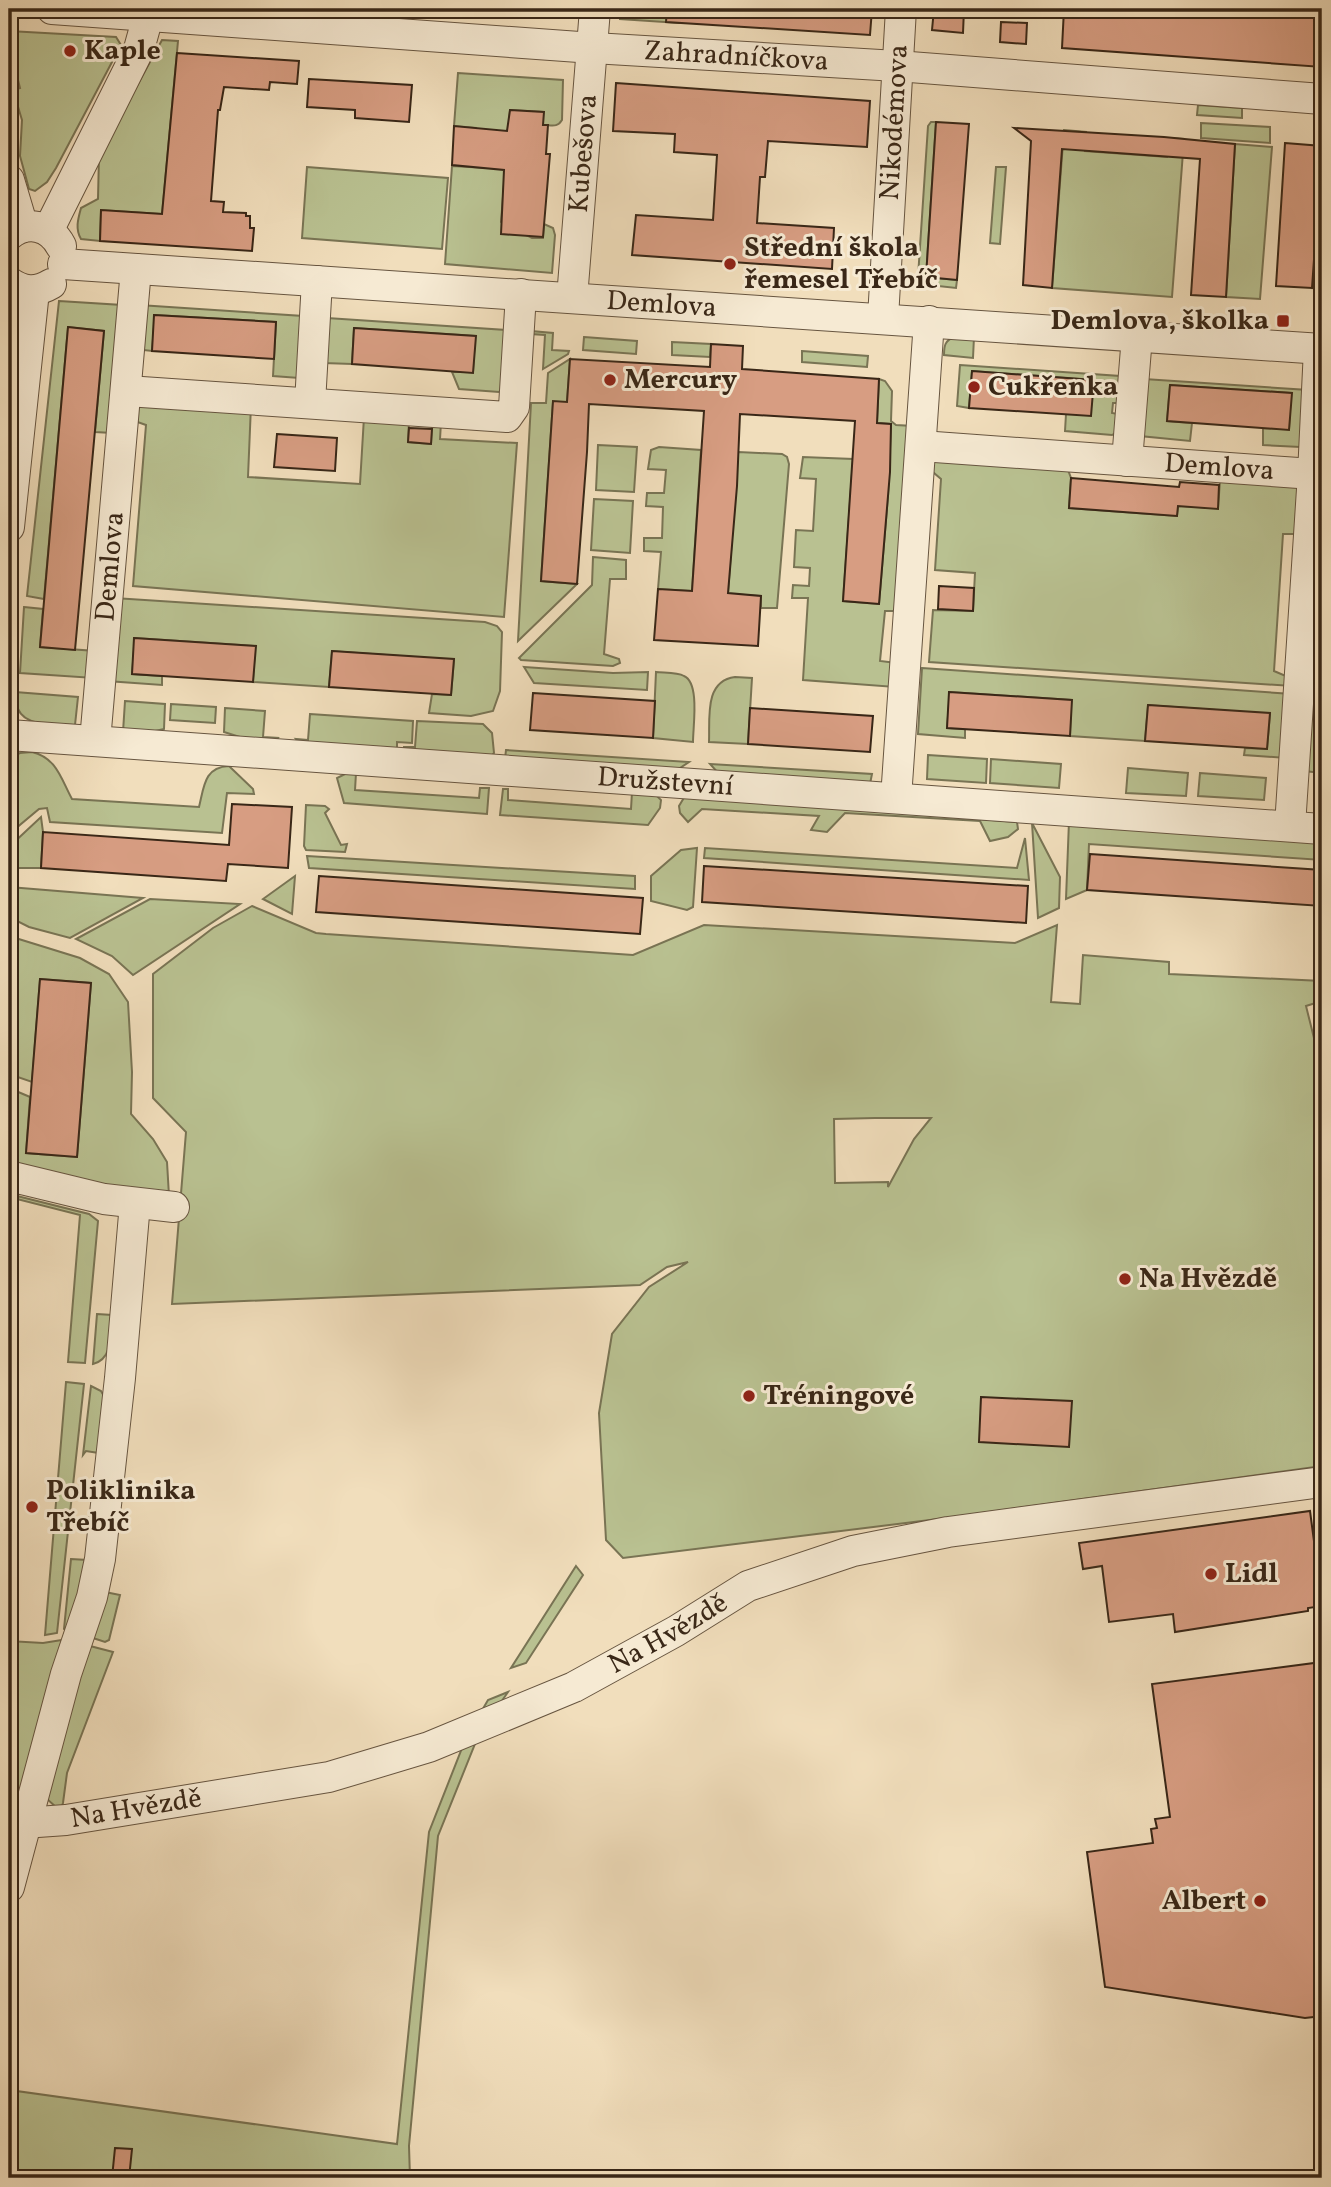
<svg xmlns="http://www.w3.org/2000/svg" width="1331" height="2187" viewBox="0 0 1331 2187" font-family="Vollkorn,serif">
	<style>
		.green { fill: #b9c191; stroke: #797454; stroke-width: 2; fill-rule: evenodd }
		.building { fill: #d79d82; stroke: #392717; stroke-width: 2 }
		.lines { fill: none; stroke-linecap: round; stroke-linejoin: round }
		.minor-casing { stroke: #675540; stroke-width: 32 }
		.minor { stroke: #f6ead3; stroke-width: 30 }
		.poi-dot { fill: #8f2418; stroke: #f6ead3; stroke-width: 2.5 }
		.labels { text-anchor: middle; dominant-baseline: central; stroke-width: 6; stroke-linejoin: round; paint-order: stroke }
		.poi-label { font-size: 28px; font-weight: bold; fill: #392717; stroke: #f6ead3; text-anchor: start }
		.street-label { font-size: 28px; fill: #392717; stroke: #f6ead3 }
	</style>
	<rect width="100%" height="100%" fill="#f1debc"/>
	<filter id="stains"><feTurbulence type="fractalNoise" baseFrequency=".00286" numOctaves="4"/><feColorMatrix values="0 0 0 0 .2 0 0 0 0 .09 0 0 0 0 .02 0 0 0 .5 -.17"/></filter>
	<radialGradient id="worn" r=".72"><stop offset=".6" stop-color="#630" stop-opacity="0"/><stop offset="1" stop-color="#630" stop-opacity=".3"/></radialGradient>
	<g class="green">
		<polygon points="620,9 680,9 679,23 620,19"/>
		<polygon points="9,31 116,37 121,45 56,168 47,182 35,191 29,189 20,156 22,120 13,90 20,88 17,76 11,76 9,73"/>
		<path d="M162 40 178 41 162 214 101 210 100 241 81 239C75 229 78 219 81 208L98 199 99 155Z"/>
		<path d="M458 73 563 80 562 120C557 128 552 125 543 125V112L510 110 501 222 532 238H543L544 224 553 228 555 235 552 273 445 264 452 166 486 168 488 150 476 128 454 126Z"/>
		<polygon points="1198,105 1242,108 1242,118 1197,115"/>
		<polygon points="931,122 936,122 926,277 957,280 956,288 920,284 918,277 928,126"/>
		<polygon points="1201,123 1270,127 1270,143 1201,138"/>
		<polygon points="1064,130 1086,132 1085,151 1167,157 1169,138 1184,139 1172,297 1052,288"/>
		<polygon points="1235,144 1272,147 1260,299 1226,297"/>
		<polygon points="1320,165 1322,165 1322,289 1312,288"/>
		<polygon points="307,167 448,178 442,249 302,238"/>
		<polygon points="996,167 1006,167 1000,244 990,243"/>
		<polygon points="59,301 122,305 112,433 95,432 104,331 68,327 44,599 27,596"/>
		<polygon points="139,305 303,316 299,378 273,376 276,322 155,315 152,351 135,349"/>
		<polygon points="327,318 506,330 502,389 499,392 459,389 452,372 473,372 475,336 354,328 352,364 324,363"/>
		<polygon points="531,331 553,333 552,350 569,351 568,354 543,369 545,335 531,334"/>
		<path d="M955 336 974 337 973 358 944 355C944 345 945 341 955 336Z"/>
		<polygon points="584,337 637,341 636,354 583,350"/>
		<polygon points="672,342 711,344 710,357 672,355"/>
		<polygon points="802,351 868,356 867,367 802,362"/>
		<polygon points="570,359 567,402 553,402 541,581 577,584 518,641 531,403 546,403 548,373"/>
		<polygon points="960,365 1120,376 1119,403 1113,403 1112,413 1118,414 1117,432 1112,435 1065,431 1066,414 1093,380 972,371 969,408 957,406"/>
		<polygon points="879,379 885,381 892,391 891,421 896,425 913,426 900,611 885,611 880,661 896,663 895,687 803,680 808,598 792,598 793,585 809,586 810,568 794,567 796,530 813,531 816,479 800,478 803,457 853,459 843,601 879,604 888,496 891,424 877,423"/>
		<polygon points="1144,379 1308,390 1300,447 1263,445 1263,428 1289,429 1291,393 1170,385 1167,421 1192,423 1190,441 1140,436"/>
		<polygon points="138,404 251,405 248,477 360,484 364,417 409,420 408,442 431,444 432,422 441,422 440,439 517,443 504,617 133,586 146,425 129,419"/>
		<polygon points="598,445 637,447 634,492 596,490"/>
		<polygon points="659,447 701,450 692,591 658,589 661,552 644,551 644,538 662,538 663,507 646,506 647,493 664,493 666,470 648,469 651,450"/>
		<polygon points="738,452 782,454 787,457 789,464 777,608 761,608 761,596 728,594"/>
		<polygon points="931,461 1068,470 1071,478 1069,508 1177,516 1178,506 1218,508 1220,481 1302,485 1303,534 1283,534 1274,671 1293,679 1292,686 929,662 933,610 973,611 975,573 935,570 941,479 927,467"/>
		<polygon points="594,499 633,501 630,553 591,550"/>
		<polygon points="593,557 626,560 626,579 610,579 604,654 619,659 620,663 613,666 521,660 519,658 592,585"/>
		<polygon points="114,598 485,622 497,626 502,632 500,691 493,711 471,716 429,713 432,694 451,695 454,660 332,651 329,687 253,682 255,646 135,638 132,674 162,676 162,685 107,681"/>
		<polygon points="24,607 43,609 40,647 96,651 94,678 20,673"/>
		<polygon points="524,667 613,673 648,672 647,690 534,683"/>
		<polygon points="922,668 1292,694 1286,758 1244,755 1245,748 1267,749 1270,714 1148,705 1145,741 1070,736 1071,700 950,692 947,728 965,729 965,738 918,734"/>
		<path d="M656 672C664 673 677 672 684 676 700 683 693 726 693 742L653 738Z"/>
		<path d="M735 677 752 678 748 744 709 742C710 718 704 681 735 677Z"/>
		<path d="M15 692 78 697 75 725C58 724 26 728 18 709 16 704 16 697 15 692Z"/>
		<polygon points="125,701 165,704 164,729 142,734 123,732"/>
		<polygon points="171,704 216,707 215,723 170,720"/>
		<polygon points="225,708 265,711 263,737 278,738 275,743 262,744 224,732"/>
		<polygon points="1308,711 1322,711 1322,773 1304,771"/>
		<polygon points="310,714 413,721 412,743 397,742 397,754 301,745 296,739 308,740"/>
		<polygon points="417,721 483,724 492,733 494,753 488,760 403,755 404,747 415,747"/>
		<polygon points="506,750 689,762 677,770 505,759"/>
		<path d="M32 752C57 758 61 779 72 799L199 807C204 787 204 767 229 766L253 789 254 794 227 793 222 833 50 822 47 808 39 809 9 834V758L20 753Z"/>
		<polygon points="928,755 987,759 986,783 927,779"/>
		<polygon points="991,759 1061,764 1059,788 990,783"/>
		<polygon points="710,764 872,774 870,784 720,775"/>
		<polygon points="1128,768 1188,773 1186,796 1126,793"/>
		<polygon points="347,773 356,773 355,790 479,798 480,788 489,788 487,814 344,803 337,778"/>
		<polygon points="1200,773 1266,778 1264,800 1198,796"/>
		<polygon points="503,789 508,789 508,800 631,809 632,792 656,795 661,800 660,808 648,825 500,815"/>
		<polygon points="685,796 1017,822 1018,829 1008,837 990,841 980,821 845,813 827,832 811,830 819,816 702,809 688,822 680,813 679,806"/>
		<polygon points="306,805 325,806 329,809 325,813 341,845 347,844 345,852 306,850 304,846"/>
		<polygon points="41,817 43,832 41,868 9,868 9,847"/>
		<polygon points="1069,821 1322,837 1322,860 1089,844 1087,890 1066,899"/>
		<polygon points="1032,823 1060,877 1059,908 1038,918"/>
		<polygon points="1025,838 1029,880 704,858 705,848 1017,868"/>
		<polygon points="697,848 693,907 687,910 651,901 651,876 681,850"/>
		<polygon points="307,856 635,876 635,889 309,868"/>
		<polygon points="295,876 292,914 263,899"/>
		<polygon points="9,887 143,898 70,938 29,927 9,917"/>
		<polygon points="150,899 240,904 133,975 112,956 76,939"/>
		<path d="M252 906 316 933 326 934 633 955 704 925 1015 943 1057 925 1051 1002 1080 1004 1083 955 1169 962V974L1322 981V1001L1306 1006 1322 1070V1466L946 1518 623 1558 606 1540 599 1413 612 1334 649 1287 688 1262 667 1267 640 1285 172 1304 186 1132 153 1098V974L213 928ZM875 1118H931L914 1139 888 1187V1182L835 1183 834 1119Z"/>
		<polygon points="9,936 80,958 109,974 128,1002 132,1072 131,1114 153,1139 167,1162 169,1196 130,1192 9,1163 9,1088 30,1097 26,1153 77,1157 91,983 40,979 32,1082 9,1074"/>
		<polygon points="9,1194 89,1214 98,1221 85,1363 68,1362 80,1215 9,1197"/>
		<path d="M97 1314 112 1315C110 1333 114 1359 93 1364Z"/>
		<polygon points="66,1382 84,1384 57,1633 45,1635"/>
		<polygon points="91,1386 101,1391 105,1398 99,1453 86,1451 83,1455"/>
		<polygon points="71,1559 87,1560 70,1632 64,1629"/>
		<polygon points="576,1566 583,1575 526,1663 511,1668"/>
		<polygon points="105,1592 120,1595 109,1640 105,1642 93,1638"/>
		<polygon points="68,1639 20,1800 14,1808 9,1810 9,1641 43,1643"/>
		<polygon points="90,1646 113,1652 67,1773 63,1803 61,1808 57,1808 47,1799 57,1750"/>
		<polygon points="508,1692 479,1734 438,1836 409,2146 410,2178 9,2178 9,2090 397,2144 429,1832 466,1738 488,1700"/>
	</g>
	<g class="building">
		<polygon points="667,9 872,9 870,35 666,22"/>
		<polygon points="934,9 964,9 963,33 932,30"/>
		<polygon points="1064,9 1322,9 1322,67 1062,48"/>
		<polygon points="1001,22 1027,23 1026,44 1000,42"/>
		<polygon points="177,53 299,61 297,84 270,82 269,90 224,87 220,110 218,110 211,201 224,202 223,212 246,213 246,216 250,216 250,228 254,228 252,251 100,241 101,210 162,214"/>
		<polygon points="309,79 412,85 409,122 355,118 355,110 307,107"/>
		<polygon points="616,83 870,101 867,147 768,141 765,177 760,177 757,223 834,228 832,269 632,255 636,215 713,220 717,155 674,152 675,134 613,131"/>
		<polygon points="510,110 544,112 543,125 548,125 546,154 550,154 543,237 501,234 504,170 452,165 454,126 507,131"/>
		<polygon points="936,122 969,124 957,280 926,277"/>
		<polygon points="1014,128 1164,137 1235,144 1226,297 1191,295 1200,159 1062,149 1052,288 1023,285 1031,141"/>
		<polygon points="1285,143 1322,146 1312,288 1276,286"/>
		<polygon points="154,315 276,322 274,359 152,351"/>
		<polygon points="68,327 104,331 75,650 40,647"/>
		<polygon points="354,328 476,336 473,373 352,364"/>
		<polygon points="711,344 743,346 742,369 879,379 877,423 891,424 890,472 879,604 843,601 855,421 740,414 737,486 728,593 761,596 758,646 654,640 658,589 692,591 704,411 589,404 587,452 577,584 541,581 553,401 567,402 570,359 710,367"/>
		<polygon points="972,371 1094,380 1091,416 969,408"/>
		<polygon points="1170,385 1292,393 1289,430 1167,421"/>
		<polygon points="409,428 432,429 431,444 408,442"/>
		<polygon points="277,434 337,438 335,471 274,467"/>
		<polygon points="1071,478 1179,487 1180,482 1219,485 1218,509 1178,506 1177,516 1069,508"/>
		<polygon points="939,586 974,588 973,611 938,609"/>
		<polygon points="134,638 256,646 253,682 132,674"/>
		<polygon points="332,651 454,659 451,695 329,687"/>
		<polygon points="949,692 1072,700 1070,736 947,728"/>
		<polygon points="533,693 655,701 653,738 530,730"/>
		<polygon points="1148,705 1270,713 1267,749 1145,741"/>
		<polygon points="750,708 873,716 870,752 748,744"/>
		<polygon points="232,804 292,807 288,868 228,864 226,881 41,868 43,832 229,845"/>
		<polygon points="1090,854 1322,870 1322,906 1087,890"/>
		<polygon points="704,866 1028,886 1026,923 702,902"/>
		<polygon points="319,876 643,898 640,934 316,912"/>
		<polygon points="40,979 91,983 77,1157 26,1153"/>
		<polygon points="981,1397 1072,1401 1069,1447 979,1442"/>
		<polygon points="1310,1511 1319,1579 1322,1578 1322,1606 1308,1608 1308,1611 1175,1632 1173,1614 1109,1622 1102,1566 1083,1569 1079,1543"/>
		<polygon points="1322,1662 1322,2016 1305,2018 1105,1987 1087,1852 1153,1843 1151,1829 1157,1828 1155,1819 1170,1817 1152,1684"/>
		<polygon points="115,2148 132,2149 129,2178 112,2178"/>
	</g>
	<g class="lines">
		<g class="minor-casing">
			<g id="minor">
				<path id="s1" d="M52 9 593 48 897 66 1322 99"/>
				<polyline points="9,180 23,227"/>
				<polyline points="48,231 139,49 150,9"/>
				<path d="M9 235C27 220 50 225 61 246"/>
				<path id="s2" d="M63 264 1322 349"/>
				<path d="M9 282C23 292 36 293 51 284"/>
				<path id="s3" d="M572 298 595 9"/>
				<path id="s4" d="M883 318 901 9"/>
				<polyline points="127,391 507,417 514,407 521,294"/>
				<polyline points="310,403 317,281"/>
				<path id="s5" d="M921 446 1313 474"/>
				<polyline points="1127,461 1137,336"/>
				<polyline points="9,527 34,291"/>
				<path id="s6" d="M9 735 1322 829"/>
				<path id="s7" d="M95 741 136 269"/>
				<polyline points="896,798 929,321"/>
				<polyline points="1290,826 1313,474 1319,349"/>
				<polyline points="9,1176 104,1199 174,1207"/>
				<path id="s8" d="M9 1824 66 1820 329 1777 429 1747 574 1687 676 1631 748 1586 853 1551 948 1532 1322 1482"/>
				<polyline points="9,1887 66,1674 92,1597 100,1559 120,1378 135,1203"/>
			</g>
		</g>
		<use href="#minor" class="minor"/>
	</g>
	<g class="poi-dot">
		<circle cx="70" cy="51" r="7"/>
		<circle cx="730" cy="264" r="7"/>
		<rect x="1276" y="314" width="14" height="14" rx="3.5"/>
		<circle cx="610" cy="380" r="7"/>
		<circle cx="974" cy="387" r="7"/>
		<circle cx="1125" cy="1279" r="7"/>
		<circle cx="749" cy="1396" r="7"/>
		<circle cx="32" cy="1507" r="7"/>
		<circle cx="1211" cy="1574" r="7"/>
		<circle cx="1260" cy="1901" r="7"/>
	</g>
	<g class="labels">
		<g class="poi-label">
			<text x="84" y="51">Kaple</text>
			<text x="744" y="248">Střední škola<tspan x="744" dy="32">řemesel Třebíč</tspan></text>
			<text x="1269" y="321" text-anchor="end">Demlova, školka</text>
			<text x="624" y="380">Mercury</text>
			<text x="988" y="387">Cukřenka</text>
			<text x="1139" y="1279">Na Hvězdě</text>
			<text x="763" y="1396">Tréningové</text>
			<text x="46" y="1491">Poliklinika<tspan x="46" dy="32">Třebíč</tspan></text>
			<text x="1225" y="1574">Lidl</text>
			<text x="1246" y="1901" text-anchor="end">Albert</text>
		</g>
		<g class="street-label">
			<text stroke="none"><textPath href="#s1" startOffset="686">Zahradníčkova</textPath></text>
			<text stroke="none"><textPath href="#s4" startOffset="196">Nikodémova</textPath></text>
			<text stroke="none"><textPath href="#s3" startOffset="145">Kubešova</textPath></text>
			<text stroke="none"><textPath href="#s2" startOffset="600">Demlova</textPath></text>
			<text stroke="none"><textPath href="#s5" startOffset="299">Demlova</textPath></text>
			<text stroke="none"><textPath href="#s7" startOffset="175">Demlova</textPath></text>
			<text stroke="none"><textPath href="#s6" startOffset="658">Družstevní</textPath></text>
			<text stroke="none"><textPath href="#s8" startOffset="693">Na Hvězdě</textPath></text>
			<text stroke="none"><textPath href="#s8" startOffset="128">Na Hvězdě</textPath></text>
		</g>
	</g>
	<rect width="1331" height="2187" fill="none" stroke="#f1debc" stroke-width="35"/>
	<rect x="10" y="10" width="1310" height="2166" fill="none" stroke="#392717" stroke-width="3.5"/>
	<rect x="18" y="18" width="1296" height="2152" fill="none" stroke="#392717" stroke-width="2"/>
	<rect width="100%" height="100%" filter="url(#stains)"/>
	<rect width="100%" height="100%" fill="url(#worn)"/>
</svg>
